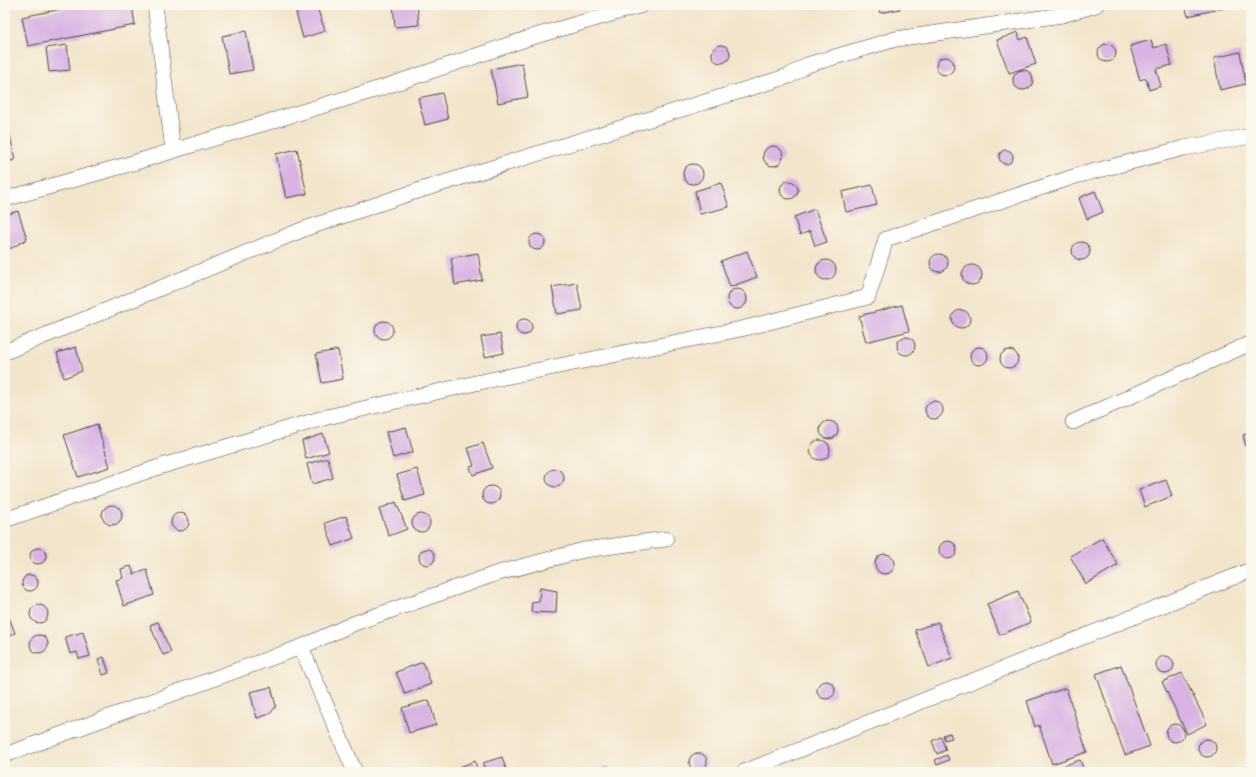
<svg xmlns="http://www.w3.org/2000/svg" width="1256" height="777" viewBox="0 0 1256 777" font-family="'Gentium Book Plus',serif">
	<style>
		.building { fill: #d8b3e3 }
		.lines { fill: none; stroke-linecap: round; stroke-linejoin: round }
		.minor-casing { stroke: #494743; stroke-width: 16 }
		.minor { stroke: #fff; stroke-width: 15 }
	</style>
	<rect width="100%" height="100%" fill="#fbf7ec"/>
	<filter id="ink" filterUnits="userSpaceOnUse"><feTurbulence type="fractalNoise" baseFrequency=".025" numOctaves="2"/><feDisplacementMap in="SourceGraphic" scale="8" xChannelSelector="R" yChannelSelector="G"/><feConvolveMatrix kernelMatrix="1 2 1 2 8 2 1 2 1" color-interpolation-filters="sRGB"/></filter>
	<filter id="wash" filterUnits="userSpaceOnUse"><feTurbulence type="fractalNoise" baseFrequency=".012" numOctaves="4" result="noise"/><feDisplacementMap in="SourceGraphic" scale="16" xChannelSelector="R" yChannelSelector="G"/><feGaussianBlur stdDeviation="0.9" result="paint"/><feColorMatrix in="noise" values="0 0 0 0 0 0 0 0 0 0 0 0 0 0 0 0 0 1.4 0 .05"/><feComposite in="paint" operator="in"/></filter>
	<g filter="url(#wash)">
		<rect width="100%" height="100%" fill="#f3e5cc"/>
		<g id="blocks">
			<g class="building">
				<polygon points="81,5 132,5 135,25 28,46 22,17"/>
				<polygon points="393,5 417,5 419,25 395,27"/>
				<polygon points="878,5 899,5 900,9 880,13"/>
				<polygon points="1185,5 1228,5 1228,7 1188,16"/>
				<polygon points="317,7 325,31 303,38 296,13"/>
				<polygon points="246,31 253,70 229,74 222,36"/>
				<polygon points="1018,32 1020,40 1027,37 1036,64 1009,73 997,40"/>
				<polygon points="1151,40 1154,48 1166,44 1172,65 1156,69 1161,86 1149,90 1146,78 1140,80 1130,46"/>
				<circle cx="1107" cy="53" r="9"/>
				<circle cx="721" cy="54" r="9"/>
				<polygon points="67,45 70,70 49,72 46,48"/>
				<polygon points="1240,52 1246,84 1220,90 1214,58"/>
				<circle cx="945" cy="66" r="9"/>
				<polygon points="522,63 528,97 498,103 491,69"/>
				<circle cx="1023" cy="80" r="10"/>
				<polygon points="442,93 448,119 425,125 418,98"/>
				<polygon points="8,125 15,160 5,162 5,126"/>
				<circle cx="773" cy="156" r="10"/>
				<polygon points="297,149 307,194 286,198 276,154"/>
				<circle cx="1006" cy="157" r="7"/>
				<circle cx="693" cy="174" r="10"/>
				<circle cx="789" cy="190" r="9"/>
				<polygon points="721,183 729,207 700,214 695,191"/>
				<polygon points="872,185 877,205 846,212 842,192"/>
				<polygon points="1095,191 1103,212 1087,219 1079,198"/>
				<polygon points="815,209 827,242 815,246 810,231 800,235 794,217"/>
				<polygon points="18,211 27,239 10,249 5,231 5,215"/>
				<circle cx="537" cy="242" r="8"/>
				<circle cx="1081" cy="251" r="9"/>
				<polygon points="747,251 757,277 730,287 721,261"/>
				<polygon points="478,253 482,280 455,285 451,258"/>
				<circle cx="939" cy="263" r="9"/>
				<circle cx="826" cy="270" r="10"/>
				<circle cx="972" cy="275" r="10"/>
				<polygon points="577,283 582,310 557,314 552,287"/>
				<circle cx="737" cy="299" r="10"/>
				<polygon points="902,305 909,331 866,342 859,316"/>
				<circle cx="961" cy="319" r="9"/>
				<circle cx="524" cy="327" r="8"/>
				<circle cx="384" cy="330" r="9"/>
				<polygon points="500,334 504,353 485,357 481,337"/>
				<circle cx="906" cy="346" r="9"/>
				<circle cx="979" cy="356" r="9"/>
				<polygon points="76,347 82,371 64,378 57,353"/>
				<circle cx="1009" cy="359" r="9"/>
				<polygon points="338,350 343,379 322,383 316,354"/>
				<circle cx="934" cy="410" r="9"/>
				<circle cx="829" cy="430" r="9"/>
				<polygon points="97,424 110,467 78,477 64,435"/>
				<polygon points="406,427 413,452 393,458 386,432"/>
				<polygon points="1251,433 1251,446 1246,447 1243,435"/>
				<polygon points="323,434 329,452 306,459 302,441"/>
				<circle cx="820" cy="450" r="10"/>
				<polygon points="483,443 492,468 473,475 470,467 474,466 468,448"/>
				<polygon points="328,458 333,478 312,484 307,464"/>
				<circle cx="555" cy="478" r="9"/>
				<polygon points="417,469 425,495 405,501 397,475"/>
				<polygon points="1166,480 1172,496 1145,507 1139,490"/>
				<circle cx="491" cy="495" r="9"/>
				<polygon points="396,502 407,529 389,536 379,509"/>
				<circle cx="112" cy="515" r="10"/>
				<circle cx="180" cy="522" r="9"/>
				<circle cx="421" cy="523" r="9"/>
				<polygon points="346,516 354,538 333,546 325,523"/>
				<polygon points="1102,538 1118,565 1086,584 1070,556"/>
				<circle cx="948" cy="550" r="9"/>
				<circle cx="38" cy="556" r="8"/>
				<circle cx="427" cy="557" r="8"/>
				<circle cx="885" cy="564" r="10"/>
				<polygon points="131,566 134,574 147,570 154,595 124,606 116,580 123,578 121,569"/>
				<circle cx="30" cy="583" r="8"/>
				<polygon points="540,588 557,591 556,613 531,612 532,602 539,601"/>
				<polygon points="1018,591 1031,622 1000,635 987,604"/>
				<circle cx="39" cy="614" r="9"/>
				<polygon points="10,620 15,633 6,637 5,622"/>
				<polygon points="158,622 171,652 163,655 150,625"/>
				<polygon points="938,622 952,658 929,667 915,630"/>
				<polygon points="83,632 90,656 79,659 77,652 70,654 65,637"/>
				<circle cx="39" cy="644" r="9"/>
				<circle cx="1165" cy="665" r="9"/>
				<polygon points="104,657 109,673 103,675 98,659"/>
				<polygon points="423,662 431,684 405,694 396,672"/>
				<polygon points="1121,665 1150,746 1125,755 1096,674"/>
				<polygon points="1182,673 1207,724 1187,734 1162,682"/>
				<circle cx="826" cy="690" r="9"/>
				<polygon points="271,687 276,706 270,714 257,718 250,692"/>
				<polygon points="1066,688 1087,752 1052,764 1039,725 1035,727 1027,701"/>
				<polygon points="429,700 436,725 409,733 402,708"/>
				<circle cx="1175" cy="733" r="9"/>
				<polygon points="950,733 952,738 945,740 943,735"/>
				<polygon points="941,737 946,750 937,754 932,741"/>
				<circle cx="1207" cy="748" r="9"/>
				<circle cx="698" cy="762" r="9"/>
				<polygon points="947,755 949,760 937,765 935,760"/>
				<polygon points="502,757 507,772 485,772 483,763"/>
				<polygon points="1080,760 1084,770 1077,772 1062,772 1060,767"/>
				<polygon points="475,761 478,772 453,772 452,770"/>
				<polygon points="608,766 609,772 588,772"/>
			</g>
		</g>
	</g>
	<g filter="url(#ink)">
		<use href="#blocks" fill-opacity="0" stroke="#494743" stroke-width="1"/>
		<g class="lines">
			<g class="minor-casing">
				<g id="minor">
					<polyline points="155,5 173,150"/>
					<polyline points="5,199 126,165 381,88 532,37 642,5"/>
					<polyline points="5,352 304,229 414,192 789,76 807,65 896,39 1062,15 1096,5"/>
					<polyline points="1073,422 1251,343"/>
					<polyline points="5,520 162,466 327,417 480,382 741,329 868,297 886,239 1076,176 1184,148 1251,136"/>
					<polyline points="301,647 355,772"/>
					<polyline points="5,755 301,647 355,623 495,574 584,550 666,539"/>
					<polyline points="744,772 1251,570"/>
				</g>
			</g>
			<use href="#minor" class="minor"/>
		</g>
	</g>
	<rect width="1256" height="777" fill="none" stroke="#fbf7ec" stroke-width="20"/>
</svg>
